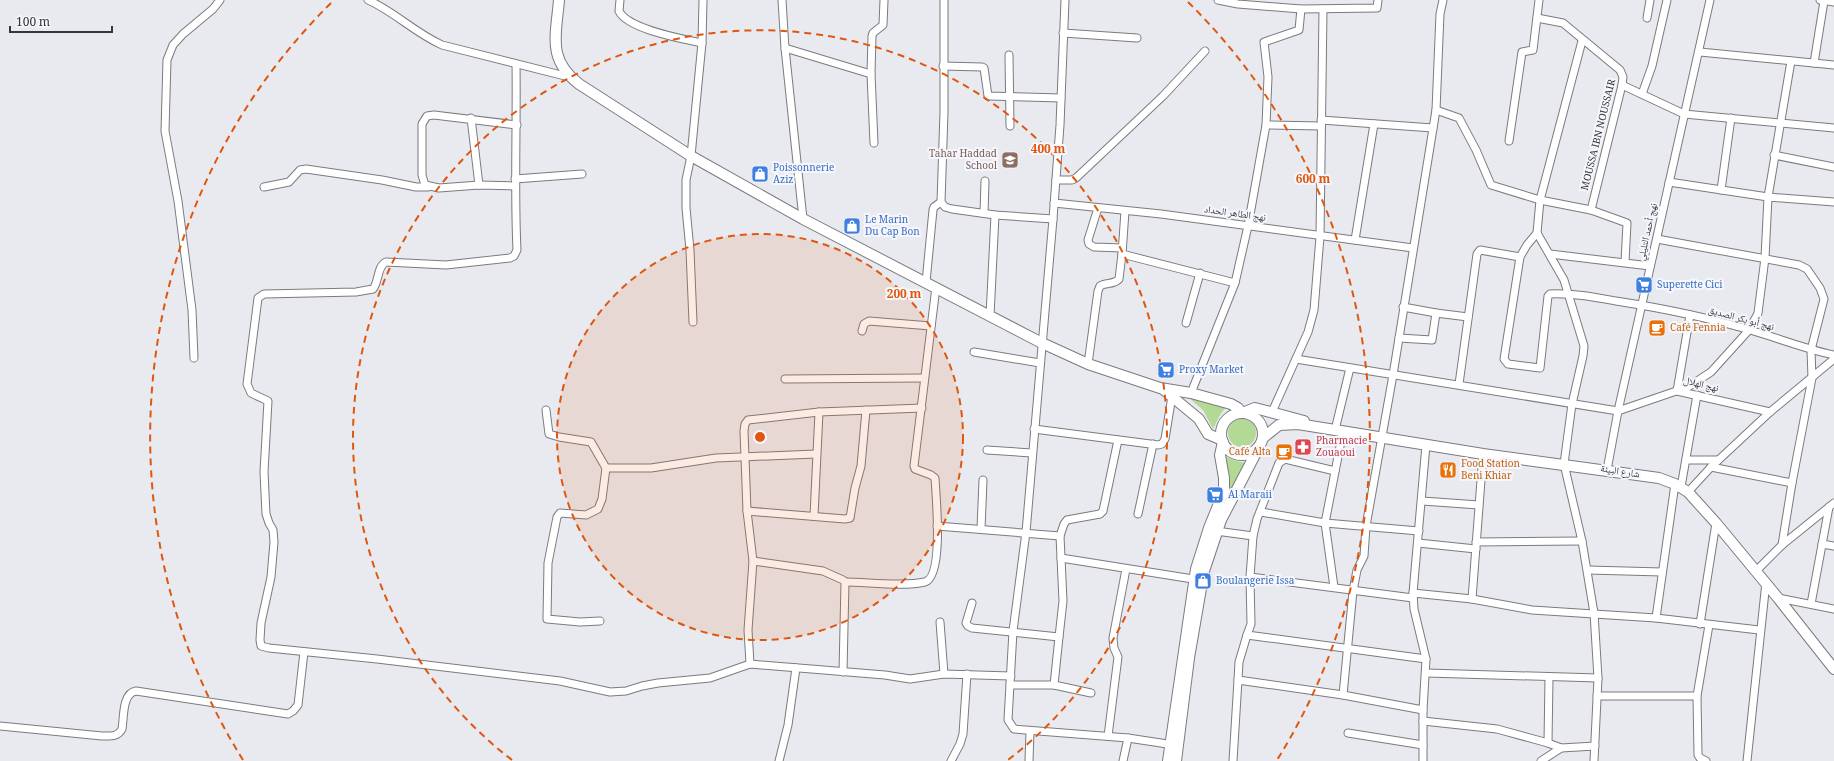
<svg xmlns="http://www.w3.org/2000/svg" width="1834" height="761" viewBox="0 0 1834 761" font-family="Georgia,'Noto Naskh Arabic',serif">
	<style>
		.green { fill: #b2da95 }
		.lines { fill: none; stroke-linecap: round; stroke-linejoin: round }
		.street-casing { stroke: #7a7b80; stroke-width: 9 }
		.secondary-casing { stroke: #7a7b80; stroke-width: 12 }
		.street { stroke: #fff; stroke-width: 7 }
		.secondary { stroke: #fff; stroke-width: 10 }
		.ring { fill: none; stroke: #df570e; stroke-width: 2; stroke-dasharray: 7 5 }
		.labels { text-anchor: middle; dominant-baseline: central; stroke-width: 4; stroke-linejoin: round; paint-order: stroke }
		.street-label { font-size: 10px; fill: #353638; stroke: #f6f7fd }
		.education-label { font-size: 10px; fill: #785e54; stroke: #f6f7fd; text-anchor: end }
		.shop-label { font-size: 10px; fill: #366cbe; stroke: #f6f7fd; text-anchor: start }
		.food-label { font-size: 10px; fill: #c56008; stroke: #f6f7fd; text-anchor: start }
		.health-label { font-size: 10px; fill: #be3a42; stroke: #f6f7fd; text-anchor: start }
		.centre { fill: #df570e; stroke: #f6f7fd; stroke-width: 2 }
		.ring-label { font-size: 12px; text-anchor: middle; font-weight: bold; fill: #df570e; stroke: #f6f7fd; stroke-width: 4; stroke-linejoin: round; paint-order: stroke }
	</style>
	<rect width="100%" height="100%" fill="#e9eaf0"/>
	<g class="green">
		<polygon points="1189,398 1226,407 1220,415 1213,429 1203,410"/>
		<circle cx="1242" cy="433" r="14"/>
		<polygon points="1223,455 1233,460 1246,463 1229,493 1229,479"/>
	</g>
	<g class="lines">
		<g class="street-casing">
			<g id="street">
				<path d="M368 0C395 12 415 33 442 45L569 77"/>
				<path d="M620 0 619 11C627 29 683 39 702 43"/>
				<polyline points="782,0 785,48 803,219"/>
				<polyline points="944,0 944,112 941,202 945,207 952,209 995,215 1053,219"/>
				<polyline points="1065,0 1060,125 1053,219 1026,532 1013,631 1008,720 1014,729 1128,738 1174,745"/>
				<polyline points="1218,0 1238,4 1301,9 1377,8 1378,0"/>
				<polyline points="1820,0 1834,2"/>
				<polyline points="1537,18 1563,23 1620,70 1623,77 1622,85 1591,210"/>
				<polyline points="1647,18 1650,0"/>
				<polyline points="1063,33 1137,38"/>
				<path d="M1582 41 1540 200 1537 233 1527 245 1520 257 1504 359 1508 364 1540 368 1548 296 1550 294C1573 293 1594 297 1616 301 1661 308 1706 317 1750 330 1778 338 1805 349 1834 355"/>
				<polyline points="785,48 871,74"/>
				<polyline points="1700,52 1834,65"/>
				<polyline points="1009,55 1010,126"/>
				<polyline points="1814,63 1824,1"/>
				<path d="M516 64C517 126 514 188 517 250L514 256 510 258 446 265 386 262C377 266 379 282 373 289L356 292 264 294 258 298 247 384 251 393 268 401 264 472 266 514 269 523 273 530 274 542 271 577 261 623 260 640 261 646 269 648 377 659 560 681 610 692 626 691 642 686 658 683 710 678 750 664 885 675 910 679 944 674 1011 676"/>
				<polyline points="943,66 982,67 984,68 988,96 1061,98"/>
				<polyline points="1622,85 1684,114 1834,128"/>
				<polyline points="1642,94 1652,66 1667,0"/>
				<polyline points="1436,110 1459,118 1476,150 1491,185 1540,200 1591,210 1627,223 1625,262"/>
				<polyline points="471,118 479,185"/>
				<polyline points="1321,120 1433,128"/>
				<polyline points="1266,125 1321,126"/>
				<polyline points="1509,141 1522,52 1533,50 1539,0"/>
				<polyline points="874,143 871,74 872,36 873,33 883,25 884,0"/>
				<polyline points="1774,155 1834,167"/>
				<polyline points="515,179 582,174"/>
				<polyline points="1056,180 1072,180 1076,178 1163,96 1205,51"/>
				<polyline points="1669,182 1768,197 1791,61"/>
				<polyline points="515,186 479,185 439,188 425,185 422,175 422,124 427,116 434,115 517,125"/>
				<polyline points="264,187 289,182 300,170 306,169 382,180 416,187 428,187"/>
				<polyline points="1721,190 1731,118"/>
				<polyline points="1054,203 1161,214 1413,248"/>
				<polyline points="1098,208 1088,240 1089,244 1094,247 1122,248"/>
				<polyline points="1125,211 1122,254 1235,283"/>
				<polyline points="984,213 985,181"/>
				<polyline points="1537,233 1564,280 1584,346 1583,356 1572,404 1564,464 1582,541 1594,613 1598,678 1594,761"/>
				<polyline points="1657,239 1799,265 1807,269 1820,288 1824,299 1811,350 1812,378 1792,483 1782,545"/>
				<polyline points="1355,240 1374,124"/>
				<polyline points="1550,254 1650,266"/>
				<polyline points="926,282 933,210 934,207 941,202"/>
				<polyline points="1403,307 1436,313"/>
				<polyline points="1690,315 1677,391 1770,412"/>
				<polyline points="990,316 995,215"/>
				<polyline points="693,322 690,250 686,208 686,180 691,156 702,43 703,0"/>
				<polyline points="1186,323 1200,273"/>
				<polyline points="862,331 864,324 869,321 931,326"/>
				<polyline points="1399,338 1432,340 1436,313 1468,317"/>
				<polyline points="974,352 1040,363"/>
				<polyline points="194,358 192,310 178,201 165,131 167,60 173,45 183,34 213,9 220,0"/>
				<polyline points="1296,359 1618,411 1688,387 1711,372 1749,330 1755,319 1758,313 1765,258 1768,197 1834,202"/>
				<path d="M1088 364 1098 291 1100 286C1106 282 1114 285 1119 279L1122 254"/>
				<polyline points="785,379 924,378"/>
				<polyline points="1459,384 1477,254 1480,250 1520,257"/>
				<polyline points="1191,393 1235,283 1248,226 1266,125 1268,77 1264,42 1299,30 1301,9"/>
				<polyline points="546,410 549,434 559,437 591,442 606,468 602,499 598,509 586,515 560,513 557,517 548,563 547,619 580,622 600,621"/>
				<polyline points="1272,412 1308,332 1314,310 1320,237 1323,9"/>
				<polyline points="1034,429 1158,445 1162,444 1165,439 1172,396"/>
				<polyline points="1335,430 1350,368"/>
				<polyline points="987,450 1032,453"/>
				<polyline points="1686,460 1718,460"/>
				<polyline points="1711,467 1792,483"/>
				<polyline points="606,468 651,468 716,458 816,454"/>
				<polyline points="1607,470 1618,411 1710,0"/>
				<polyline points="1681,487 1697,395"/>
				<polyline points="1688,492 1711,467 1770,412 1834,359"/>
				<polyline points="1422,501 1479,505"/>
				<polyline points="747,511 744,431 745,424 748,420 819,412 922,408"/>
				<polyline points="1261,512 1325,523 1343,431"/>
				<polyline points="1138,514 1153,444"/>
				<polyline points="814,516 819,412"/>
				<polyline points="937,526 1060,536"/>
				<polyline points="981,529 983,480"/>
				<polyline points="1216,531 1253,536 1250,577 1251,624 1247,635 1426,659"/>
				<polyline points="1253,536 1257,519 1279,463 1285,459 1335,471"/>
				<polyline points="1476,542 1582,541"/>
				<polyline points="1418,543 1476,549"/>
				<polyline points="1822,544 1834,546"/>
				<polyline points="1061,558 1193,579"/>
				<polyline points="753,561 823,571 843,580 845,582 843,672"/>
				<polyline points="1588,570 1662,572"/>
				<polyline points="1756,571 1782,545 1834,503"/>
				<polyline points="1250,577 1413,598"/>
				<path d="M845 582C867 582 903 587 925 582 944 576 936 496 935 478L931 475 915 469 914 466 936 287"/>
				<polyline points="1334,587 1325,523 1419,531"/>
				<polyline points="1413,593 1472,599 1532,610 1656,618 1675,484"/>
				<polyline points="1778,598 1834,609"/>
				<polyline points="1472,599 1483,454"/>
				<polyline points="972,603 966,623 968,626 972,628 1059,637 1063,601 1060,536 1064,524 1067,520 1100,514 1103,511 1118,440"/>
				<polyline points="1811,604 1829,507"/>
				<polyline points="1656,618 1759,630"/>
				<polyline points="940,622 944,674"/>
				<polyline points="1700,624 1716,523"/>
				<polyline points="1059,637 1054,685 1091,693"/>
				<polyline points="750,664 748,630 753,561 747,511 845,519 850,518 855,488 861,466 866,410"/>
				<polyline points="1427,673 1598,678"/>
				<polyline points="1238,680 1239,662 1247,635"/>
				<polyline points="1010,685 1054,685"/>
				<polyline points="1343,695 1353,591 1357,570 1364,556 1366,526 1393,375 1436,110 1440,14 1443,0"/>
				<polyline points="1597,696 1697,696"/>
				<polyline points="1423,721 1497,729 1548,743 1561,748 1595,746"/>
				<path d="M0 726 102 736C111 736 118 737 122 729 124 718 122 693 136 691L288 714 293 711 298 705 304 652"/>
				<polyline points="1348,733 1423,745"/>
				<polyline points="1108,736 1118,657 1114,648 1113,638 1126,569"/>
				<polyline points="1548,743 1549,677"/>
				<polyline points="779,761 788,725 796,668"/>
				<polyline points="951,761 960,744 963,734 967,674"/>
				<polyline points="1029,761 1030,731"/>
				<polyline points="1123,761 1128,738"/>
				<polyline points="1233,761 1238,680 1343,695 1423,710"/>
				<polyline points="1423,761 1423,710 1426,659 1414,609 1413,593 1426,445"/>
				<polyline points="1541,761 1561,748"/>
				<polyline points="1706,761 1700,758 1698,755 1697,696 1709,625"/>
				<polyline points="1747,761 1766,582"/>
			</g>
		</g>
		<g class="secondary-casing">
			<g id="secondary">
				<path d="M559 0C556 36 547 59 579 84L691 156 803 219 1042 343 1088 364 1160 388 1191 393 1231 404 1238 408 1241 412"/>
				<polyline points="1164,390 1199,419 1208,434 1222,440"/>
				<polyline points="1245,412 1255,408 1304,421"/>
				<circle cx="1242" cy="434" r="21"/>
				<polyline points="1264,437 1279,425 1298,424 1483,454 1659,478 1675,484 1688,492 1716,523 1778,598 1834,669"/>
				<polyline points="1168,761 1196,569 1209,528 1224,491 1224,478 1220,455 1223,442"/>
				<polyline points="1176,761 1189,658 1204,571 1221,520 1258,449"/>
			</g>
		</g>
		<use href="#street" class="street"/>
		<use href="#secondary" class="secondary"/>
	</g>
	<circle cx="760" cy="437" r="203" fill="#df570e" fill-opacity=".12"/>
	<g class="ring">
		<circle cx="760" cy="437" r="203"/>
		<path d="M512 760A407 407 0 1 1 1008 760"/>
		<path d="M243 760A610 610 0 0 1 332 2M1188 2A610 610 0 0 1 1277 760"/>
	</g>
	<defs>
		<g id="school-square" transform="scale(0.9)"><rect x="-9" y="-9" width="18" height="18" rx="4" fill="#8d6e63" stroke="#f6f7fd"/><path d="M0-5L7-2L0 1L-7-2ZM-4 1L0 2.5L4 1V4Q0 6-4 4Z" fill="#fff"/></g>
		<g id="shop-square" transform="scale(0.9)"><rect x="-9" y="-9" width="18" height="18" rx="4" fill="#3f7fe0" stroke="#f6f7fd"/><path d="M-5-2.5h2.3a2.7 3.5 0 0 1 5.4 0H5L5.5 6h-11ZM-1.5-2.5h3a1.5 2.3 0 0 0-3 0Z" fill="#fff"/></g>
		<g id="supermarket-square" transform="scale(0.9)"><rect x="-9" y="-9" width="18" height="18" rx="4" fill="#3f7fe0" stroke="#f6f7fd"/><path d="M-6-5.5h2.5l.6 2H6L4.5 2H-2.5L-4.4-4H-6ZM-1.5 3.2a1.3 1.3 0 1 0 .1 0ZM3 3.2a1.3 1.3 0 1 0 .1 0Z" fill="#fff"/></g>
		<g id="cafe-square" transform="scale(0.9)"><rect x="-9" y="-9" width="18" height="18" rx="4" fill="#e8710a" stroke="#f6f7fd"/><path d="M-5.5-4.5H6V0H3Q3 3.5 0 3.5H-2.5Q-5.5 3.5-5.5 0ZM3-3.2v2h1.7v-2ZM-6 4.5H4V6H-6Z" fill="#fff"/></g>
		<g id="pharmacy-square" transform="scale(0.9)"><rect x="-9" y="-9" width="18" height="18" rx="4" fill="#e0444e" stroke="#f6f7fd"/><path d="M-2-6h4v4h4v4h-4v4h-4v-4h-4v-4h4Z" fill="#fff"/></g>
		<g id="restaurant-square" transform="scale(0.9)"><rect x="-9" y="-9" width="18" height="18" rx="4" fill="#e8710a" stroke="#f6f7fd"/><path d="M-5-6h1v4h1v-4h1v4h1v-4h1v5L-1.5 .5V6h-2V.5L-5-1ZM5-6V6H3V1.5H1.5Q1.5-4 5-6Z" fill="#fff"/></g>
	</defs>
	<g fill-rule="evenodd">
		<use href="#school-square" x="1010" y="160"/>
		<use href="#shop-square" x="760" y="174"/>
		<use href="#shop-square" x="852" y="226"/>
		<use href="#supermarket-square" x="1644" y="285"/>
		<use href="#cafe-square" x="1657" y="328"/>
		<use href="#supermarket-square" x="1166" y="370"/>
		<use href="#pharmacy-square" x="1303" y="447"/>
		<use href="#cafe-square" x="1284" y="452"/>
		<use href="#restaurant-square" x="1448" y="470"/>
		<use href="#supermarket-square" x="1215" y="495"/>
		<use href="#shop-square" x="1203" y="581"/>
	</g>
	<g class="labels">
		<g class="street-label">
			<text transform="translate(1599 135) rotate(-76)">MOUSSA IBN NOUSSAIR</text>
			<text transform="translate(1235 214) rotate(8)">نهج الطاهر الحداد</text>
			<text transform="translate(1648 232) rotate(-77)">نهج أحمد التليلي</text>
			<text transform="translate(1741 319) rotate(15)">نهج أبو بكر الصديق</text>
			<text transform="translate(1701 385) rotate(14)">نهج الهلال</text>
			<text transform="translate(1620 472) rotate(9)">شارع البيئة</text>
		</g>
		<g class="education-label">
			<text x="997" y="154">Tahar Haddad<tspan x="997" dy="12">School</tspan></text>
		</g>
		<g class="shop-label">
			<text x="773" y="168">Poissonnerie<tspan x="773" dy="12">Aziz</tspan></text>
			<text x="865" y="220">Le Marin<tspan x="865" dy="12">Du Cap Bon</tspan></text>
			<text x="1657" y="285">Superette Cici</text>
			<text x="1179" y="370">Proxy Market</text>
			<text x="1228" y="495">Al Maraii</text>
			<text x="1216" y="581">Boulangerie Issa</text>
		</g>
		<g class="food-label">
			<text x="1670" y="328">Café Fennia</text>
			<text x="1271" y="452" text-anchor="end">Café Alta</text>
			<text x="1461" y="464">Food Station<tspan x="1461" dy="12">Beni Khiar</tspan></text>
		</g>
		<g class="health-label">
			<text x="1316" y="441">Pharmacie<tspan x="1316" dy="12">Zouaoui</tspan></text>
		</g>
	</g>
	<circle cx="760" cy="437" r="6" class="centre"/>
	<g class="ring-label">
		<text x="1048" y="153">400 m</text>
		<text x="1313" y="183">600 m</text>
		<text x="904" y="298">200 m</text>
	</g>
	<path d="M10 26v6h102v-6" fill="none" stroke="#353638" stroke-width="2"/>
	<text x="16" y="26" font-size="12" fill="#353638" stroke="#f6f7fd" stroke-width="3" paint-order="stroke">100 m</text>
</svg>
